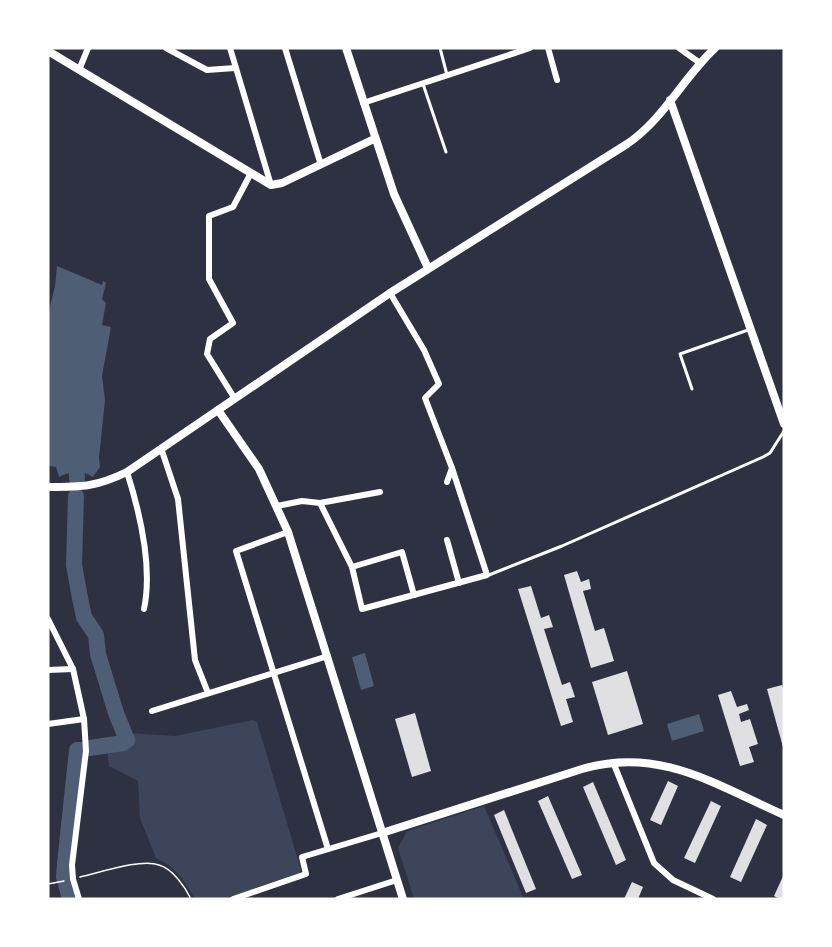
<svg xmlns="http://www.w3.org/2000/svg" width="832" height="947" viewBox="0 0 832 947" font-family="'Noto Sans',sans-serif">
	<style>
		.green { fill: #3c4559 }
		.water { fill: #4f5d75 }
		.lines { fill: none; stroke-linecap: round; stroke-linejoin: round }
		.river { stroke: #4f5d75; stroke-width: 16 }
		.building { fill: #e0e0e3 }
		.path { stroke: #fff; stroke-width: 1.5 }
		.service { stroke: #fff; stroke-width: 3 }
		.minor { stroke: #fff; stroke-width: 6 }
		.tertiary { stroke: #fff; stroke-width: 8 }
	</style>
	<rect width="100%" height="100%" fill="#2d3142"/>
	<g class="green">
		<polygon points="253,720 257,722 301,870 299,873 223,899 195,899 181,877 169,865 156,858 140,818 138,781 109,766 107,748 132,746 129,733 175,736"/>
		<polygon points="484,806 524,899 414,899 398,848 407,831"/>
	</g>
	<g class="water">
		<path d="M57 266 102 285 103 281 106 283 102 299 106 303 102 325 111 327 102 376 105 400 99 458 100 467 93 477C81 469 71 471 59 477L56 467 48 466V315L55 286Z"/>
		<polygon points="365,653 374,686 361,690 352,657"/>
		<polygon points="699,714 704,731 672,741 667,724"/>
	</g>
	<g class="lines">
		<g class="river">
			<polyline points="76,450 77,479"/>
			<polyline points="76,496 74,565 80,598 84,617 96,635 98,654 116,713 127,740 123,743 90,748"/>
			<polyline points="70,899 64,877 65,863 77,750 81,750"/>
		</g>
	</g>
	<g class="building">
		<polygon points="577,571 581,582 589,579 591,589 583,591 595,631 604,628 614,661 591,668 564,575"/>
		<polygon points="531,586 541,618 549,615 553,627 544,629 562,685 570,682 575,697 566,699 573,722 561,726 518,589"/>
		<polygon points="627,671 643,724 608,735 592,682"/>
		<polygon points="782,685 784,691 783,747 767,689"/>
		<polygon points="731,691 737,707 747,704 749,710 739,714 741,722 750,719 758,744 749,747 754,762 740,766 718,695"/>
		<polygon points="415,713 431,771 412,777 395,719"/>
		<polygon points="668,781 678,786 661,825 650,820"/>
		<polygon points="593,782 626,860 616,865 583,787"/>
		<polygon points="548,796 582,875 572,879 538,801"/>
		<polygon points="711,801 721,806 695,863 684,858"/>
		<polygon points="504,810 536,889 526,893 494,815"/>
		<polygon points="756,819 767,825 741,882 730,877"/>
		<polygon points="784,874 784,899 780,899 774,896"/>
		<polygon points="632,882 643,887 638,899 624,899"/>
	</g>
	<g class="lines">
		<g class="path">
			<path d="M80 877C99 873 141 858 159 865 173 869 185 887 191 899"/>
			<polyline points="48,884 64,881"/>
		</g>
		<g class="service">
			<polyline points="440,48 447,75"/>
			<polyline points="423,84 446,152"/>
			<polyline points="692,389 680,354 748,330"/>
			<polyline points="489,575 562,546 763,457 770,453 784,431"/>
		</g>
		<g class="minor">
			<polyline points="166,48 207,70 235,68"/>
			<polyline points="230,48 271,185"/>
			<polyline points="285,48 321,165"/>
			<polyline points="548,48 557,80"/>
			<polyline points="679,48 700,63"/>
			<polyline points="79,70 88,48"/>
			<polyline points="363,103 530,48"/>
			<polyline points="390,293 424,350 439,384 425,398 452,468 447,482"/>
			<polyline points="235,399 207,354 210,339 233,323 209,279 209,216 233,207 251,173"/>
			<polyline points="161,448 178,499 195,660 208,693"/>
			<path d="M127 472C140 513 153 566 144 609"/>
			<polyline points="320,503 380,492"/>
			<polyline points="277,506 302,501 320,503 352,567 362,609 487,575 452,468"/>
			<polyline points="288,532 236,551 328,849"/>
			<polyline points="447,540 459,583"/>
			<polyline points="352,567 402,552 414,595"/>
			<polyline points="48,619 73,669 84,719 86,751 72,865 73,879 79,899"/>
			<polyline points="48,670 73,669"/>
			<polyline points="152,711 328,656"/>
			<polyline points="48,724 84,719"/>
			<polyline points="613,762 654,863 673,880 713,899"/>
			<polyline points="233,899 306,874 302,857 382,833"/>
			<polyline points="338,899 397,880"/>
		</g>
		<g class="tertiary">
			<polyline points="346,48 394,194 428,268"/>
			<polyline points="48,51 271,185 282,183 374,139"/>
			<polyline points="670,100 784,424"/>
			<polyline points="218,410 259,469 288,532 403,899"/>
			<path d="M48 487C82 487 96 487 127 472L390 293 627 144C663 120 683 78 715 48"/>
			<path d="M382 833 582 769C659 746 716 785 784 815"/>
		</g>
	</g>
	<rect width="832" height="947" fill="none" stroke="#ffffff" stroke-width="99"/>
</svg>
